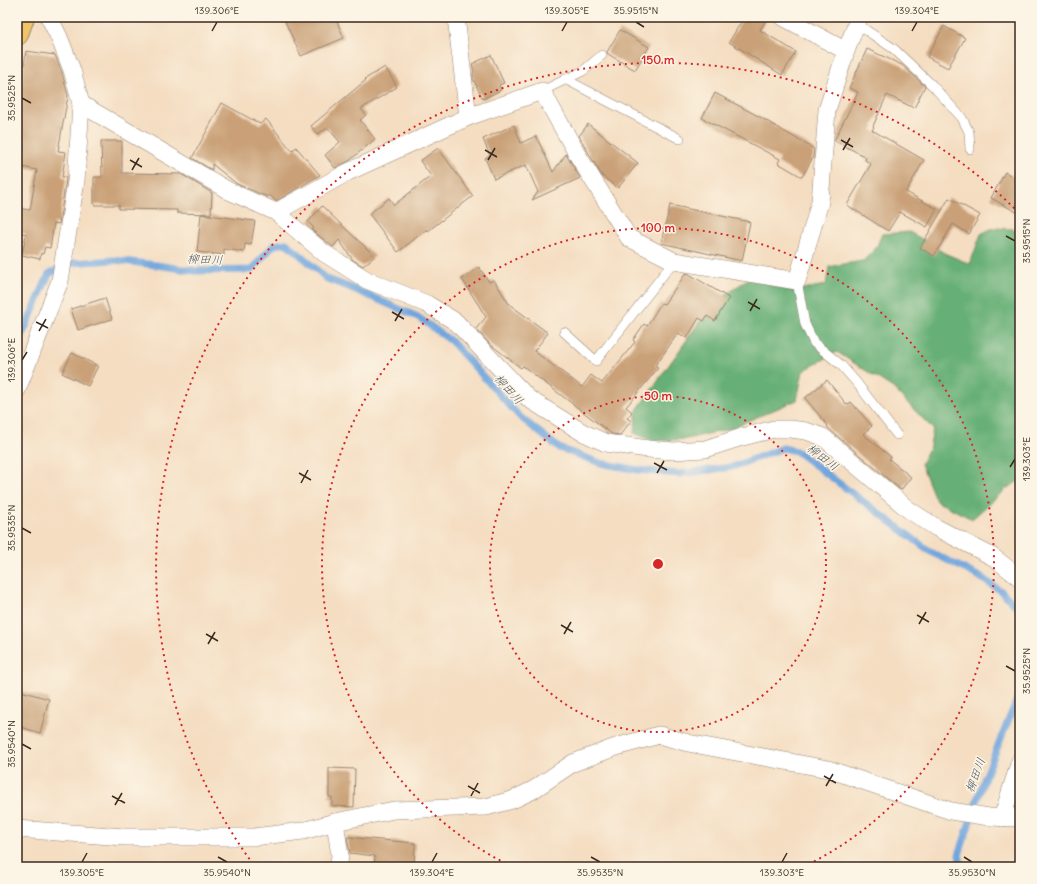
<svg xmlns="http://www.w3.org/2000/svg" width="1037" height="884" viewBox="0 0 1037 884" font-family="Delius,'Klee One',sans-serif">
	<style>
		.forest { fill: #66af76; stroke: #506c4a }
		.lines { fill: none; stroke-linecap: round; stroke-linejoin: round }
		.stream { stroke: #70a5dd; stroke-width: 7 }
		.building { fill: #c9a077 }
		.lane-casing { stroke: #988470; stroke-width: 10 }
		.street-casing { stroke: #988470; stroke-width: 18 }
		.primary-casing { stroke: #988470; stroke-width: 24 }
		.lane { stroke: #fff; stroke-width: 9 }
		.street { stroke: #fff; stroke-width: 17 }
		.primary { stroke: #f0c469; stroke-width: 22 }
		.ticks { fill: none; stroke: #3b2a1e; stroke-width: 1.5 }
		.ring { fill: none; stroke: #d62828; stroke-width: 2; stroke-dasharray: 2 4 }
		.labels { text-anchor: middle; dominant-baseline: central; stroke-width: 3; stroke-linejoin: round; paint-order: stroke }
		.water-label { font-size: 12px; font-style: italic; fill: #4e5561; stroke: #fcf5e5 }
		.centre { fill: #d62828; stroke: #fcf5e5; stroke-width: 2 }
		.ring-label { font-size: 12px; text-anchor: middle; font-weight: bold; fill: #d62828; stroke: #fcf5e5; stroke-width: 3; stroke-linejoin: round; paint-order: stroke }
		.neatline { fill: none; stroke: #3b2a1e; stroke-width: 1.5 }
		.ticks-label { font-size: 10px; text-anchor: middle; fill: #3b2a1e }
	</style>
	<rect width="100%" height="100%" fill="#fcf5e5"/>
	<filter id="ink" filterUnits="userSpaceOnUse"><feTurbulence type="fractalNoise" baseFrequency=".025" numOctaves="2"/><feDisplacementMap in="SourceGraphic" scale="8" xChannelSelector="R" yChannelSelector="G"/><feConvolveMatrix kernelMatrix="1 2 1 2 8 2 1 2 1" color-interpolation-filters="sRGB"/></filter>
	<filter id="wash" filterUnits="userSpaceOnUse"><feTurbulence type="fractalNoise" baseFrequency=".012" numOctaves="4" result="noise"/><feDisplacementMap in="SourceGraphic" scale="16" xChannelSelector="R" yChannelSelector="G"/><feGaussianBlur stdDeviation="0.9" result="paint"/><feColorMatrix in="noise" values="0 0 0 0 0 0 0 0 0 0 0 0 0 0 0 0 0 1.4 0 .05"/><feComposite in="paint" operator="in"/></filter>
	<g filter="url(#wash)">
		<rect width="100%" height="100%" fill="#f4ddc1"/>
		<polygon class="forest" points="993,228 1014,229 1020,233 1020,480 1006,489 972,519 936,501 921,464 930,446 933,429 893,388 837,352 803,371 797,400 729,429 686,439 653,441 634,433 637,410 711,306 749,278 792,291 826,285 829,267 843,264 863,261 876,248 882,234 909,232 924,240 944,253 970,264 981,234"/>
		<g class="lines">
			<g class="stream">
				<polyline points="17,347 49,274 72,263 114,260 156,265 195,271 251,270 274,245 286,243 304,258 327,279 351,288 418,317 451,341 519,416 559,448 600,463 638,470 679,474 732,467 783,448 796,451 931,552 980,577 1001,591 1020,610"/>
				<polyline points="962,867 959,855 982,785 1020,692"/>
			</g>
		</g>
		<g id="blocks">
			<g class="building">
				<polygon points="283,17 335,17 344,38 301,56"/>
				<polygon points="744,17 768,17 760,30 796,52 782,75 729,42"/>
				<polygon points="944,26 965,38 948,68 927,57"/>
				<polygon points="620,30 649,47 635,70 608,54 607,52"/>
				<polygon points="867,49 902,65 925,86 914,108 887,95 873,126 874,127 872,130 924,160 906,192 937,209 927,227 900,212 888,231 847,205 871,164 865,160 866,157 835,141 835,139 858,92 849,88"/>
				<polygon points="26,51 55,55 62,73 68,96 58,151 66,152 62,177 66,177 66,179 59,224 54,223 50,248 45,247 43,254 41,253 40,259 22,255 26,234 17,232 17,208 30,210 37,170 17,166 17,86 21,87"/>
				<polygon points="491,55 504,83 499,85 501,90 483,99 473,79 473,73 474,72 472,64"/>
				<polygon points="385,67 397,87 361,109 366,115 360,120 375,139 349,161 335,168 325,155 340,142 328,128 317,134 311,126 366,80 365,79"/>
				<polygon points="715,93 760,117 814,149 813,157 802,177 778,163 780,159 702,118"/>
				<polygon points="222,103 260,124 266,119 292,151 296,147 320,175 276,201 269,195 268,197 237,184 212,164 212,170 192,158"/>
				<polygon points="588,124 638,163 618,188 602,176 579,136"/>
				<polygon points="514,125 521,143 536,136 553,172 566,154 580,178 532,200 538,192 526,165 494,179 485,158 490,156 483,139"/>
				<polygon points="101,141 122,141 122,173 181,174 212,193 211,214 177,213 177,210 119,209 119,205 94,205 94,177 102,177"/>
				<polygon points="438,148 473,196 428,231 427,229 398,252 369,214 389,198 394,205 431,176 420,161"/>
				<polygon points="1005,172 1020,181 1020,214 991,198"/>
				<polygon points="949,198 980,215 969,234 953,224 934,256 920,248"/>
				<polygon points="670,205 750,222 742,261 661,243"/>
				<polygon points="322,206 348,231 375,256 363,266 353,260 339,240 333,247 312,230 314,228 308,222"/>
				<polygon points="201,214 255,221 251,245 245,244 244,252 224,249 224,255 197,252"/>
				<polygon points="479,267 489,282 494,280 509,304 548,333 534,351 582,387 591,375 602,383 635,342 633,340 644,324 647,326 661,303 664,304 686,273 689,274 729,298 715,321 707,316 704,321 699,318 687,338 678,333 655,366 658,368 626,407 632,412 627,418 631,421 620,435 612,434 523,366 521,368 490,344 476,329 486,317 462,279"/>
				<polygon points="105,298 112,319 78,330 71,309"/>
				<polygon points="72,353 98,366 88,386 62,373"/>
				<polygon points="827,380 847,405 851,402 872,426 863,434 891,457 889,459 911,477 901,490 829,429 827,426 828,426 805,398"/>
				<polygon points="17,690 49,699 40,733 17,726"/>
				<polygon points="329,768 355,769 354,807 332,806 332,797 329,797"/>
				<polygon points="347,837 415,843 414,867 374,867 375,856 350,853"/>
			</g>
		</g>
	</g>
	<g filter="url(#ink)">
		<use href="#blocks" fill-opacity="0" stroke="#988470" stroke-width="1"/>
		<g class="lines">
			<g class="lane-casing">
				<g id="lane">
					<polyline points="857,24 894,49 932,85 962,118 969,132 970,149"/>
					<polyline points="565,79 680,139"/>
					<polyline points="542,91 583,71 602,55"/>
					<polyline points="797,281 805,324 814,343 841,365 856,382 897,435"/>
					<polyline points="564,332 596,361 674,261"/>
				</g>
			</g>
			<g class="street-casing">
				<g id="street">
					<polyline points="456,17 468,117"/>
					<polyline points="783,17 846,51"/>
					<polyline points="81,104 229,191 276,212 348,172 468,117 542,91 580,159 629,238 674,261 797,281 820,202 827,110 846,51 859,17"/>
					<polyline points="276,212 324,253 367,280 427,304 456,322 529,399 582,432 606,443 648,449 673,451 705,449 739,438 774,429 790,429 806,431 823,437 909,510 937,528 993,557 1020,578"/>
					<polyline points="17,390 60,281 76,181 81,104 72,70 59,37 49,17"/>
					<polyline points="1002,818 1020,761"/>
					<polyline points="335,822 340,856 338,867"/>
					<polyline points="17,829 124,837 254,837 303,831 335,822 394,810 486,807 512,800 533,790 573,763 616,747 659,735 688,743 828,769 951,811 989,817 1020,818"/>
				</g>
			</g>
			<g class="primary-casing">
				<polyline id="primary" points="17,34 23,17"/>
			</g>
			<use href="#lane" class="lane"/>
			<use href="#street" class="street"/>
			<use href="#primary" class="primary"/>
		</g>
	</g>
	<path class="ticks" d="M636 22 644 27M212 31 217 22M562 31 567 22M912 31 917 22M22 98 31 103M841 140 853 147M485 150 497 157M843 150 850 138M130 160 142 167M488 160 495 148M132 170 139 158M1006 236 1015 241M748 302 760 309M750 311 757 299M392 312 404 319M395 321 402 309M36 322 48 328M39 331 46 319M22 360 27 352M654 463 667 470M1010 467 1015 459M299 473 311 480M657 473 664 461M301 483 308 470M22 528 31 533M917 615 929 622M919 624 926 612M561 625 573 632M206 634 218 641M564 634 571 622M208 644 215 632M1006 666 1015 671M22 744 31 749M824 776 836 783M468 786 480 793M826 786 833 774M112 796 125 803M471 796 478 783M115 805 122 793M218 857 227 862M591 857 600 862M964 857 972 862M82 862 87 853M432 862 437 853M782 862 787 853"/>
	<g class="ring">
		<circle cx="658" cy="564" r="168"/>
		<path d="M511 866A336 336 0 1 1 805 866"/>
		<path d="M253 864A504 504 0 0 1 1017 211"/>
	</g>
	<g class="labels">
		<g class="water-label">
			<text transform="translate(205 259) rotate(2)">柳田川</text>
			<text transform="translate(509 389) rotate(48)">柳田川</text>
			<text transform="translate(823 457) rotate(37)">柳田川</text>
			<text transform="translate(975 775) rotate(-69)">柳田川</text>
		</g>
	</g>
	<circle cx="658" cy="564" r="6" class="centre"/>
	<g class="ring-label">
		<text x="658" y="64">150 m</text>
		<text x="658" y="232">100 m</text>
		<text x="658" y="400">50 m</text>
	</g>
	<rect width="1037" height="884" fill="none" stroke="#fcf5e5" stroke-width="44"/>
	<rect x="22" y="22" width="993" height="840" class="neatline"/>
	<g class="ticks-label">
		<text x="217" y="14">139.306°E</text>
		<text x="567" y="14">139.305°E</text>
		<text x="636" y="14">35.9515°N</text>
		<text x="917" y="14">139.304°E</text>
		<text transform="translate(11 98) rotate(-90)" y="4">35.9525°N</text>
		<text transform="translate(1026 241) rotate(-90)" y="4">35.9515°N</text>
		<text transform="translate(11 360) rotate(-90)" y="4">139.306°E</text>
		<text transform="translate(1026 459) rotate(-90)" y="4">139.303°E</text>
		<text transform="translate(11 528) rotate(-90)" y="4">35.9535°N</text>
		<text transform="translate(1026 671) rotate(-90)" y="4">35.9525°N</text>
		<text transform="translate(11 744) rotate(-90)" y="4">35.9540°N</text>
		<text x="82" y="876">139.305°E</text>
		<text x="227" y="876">35.9540°N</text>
		<text x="432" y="876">139.304°E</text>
		<text x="600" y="876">35.9535°N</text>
		<text x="782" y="876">139.303°E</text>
		<text x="972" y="876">35.9530°N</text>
	</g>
</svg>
